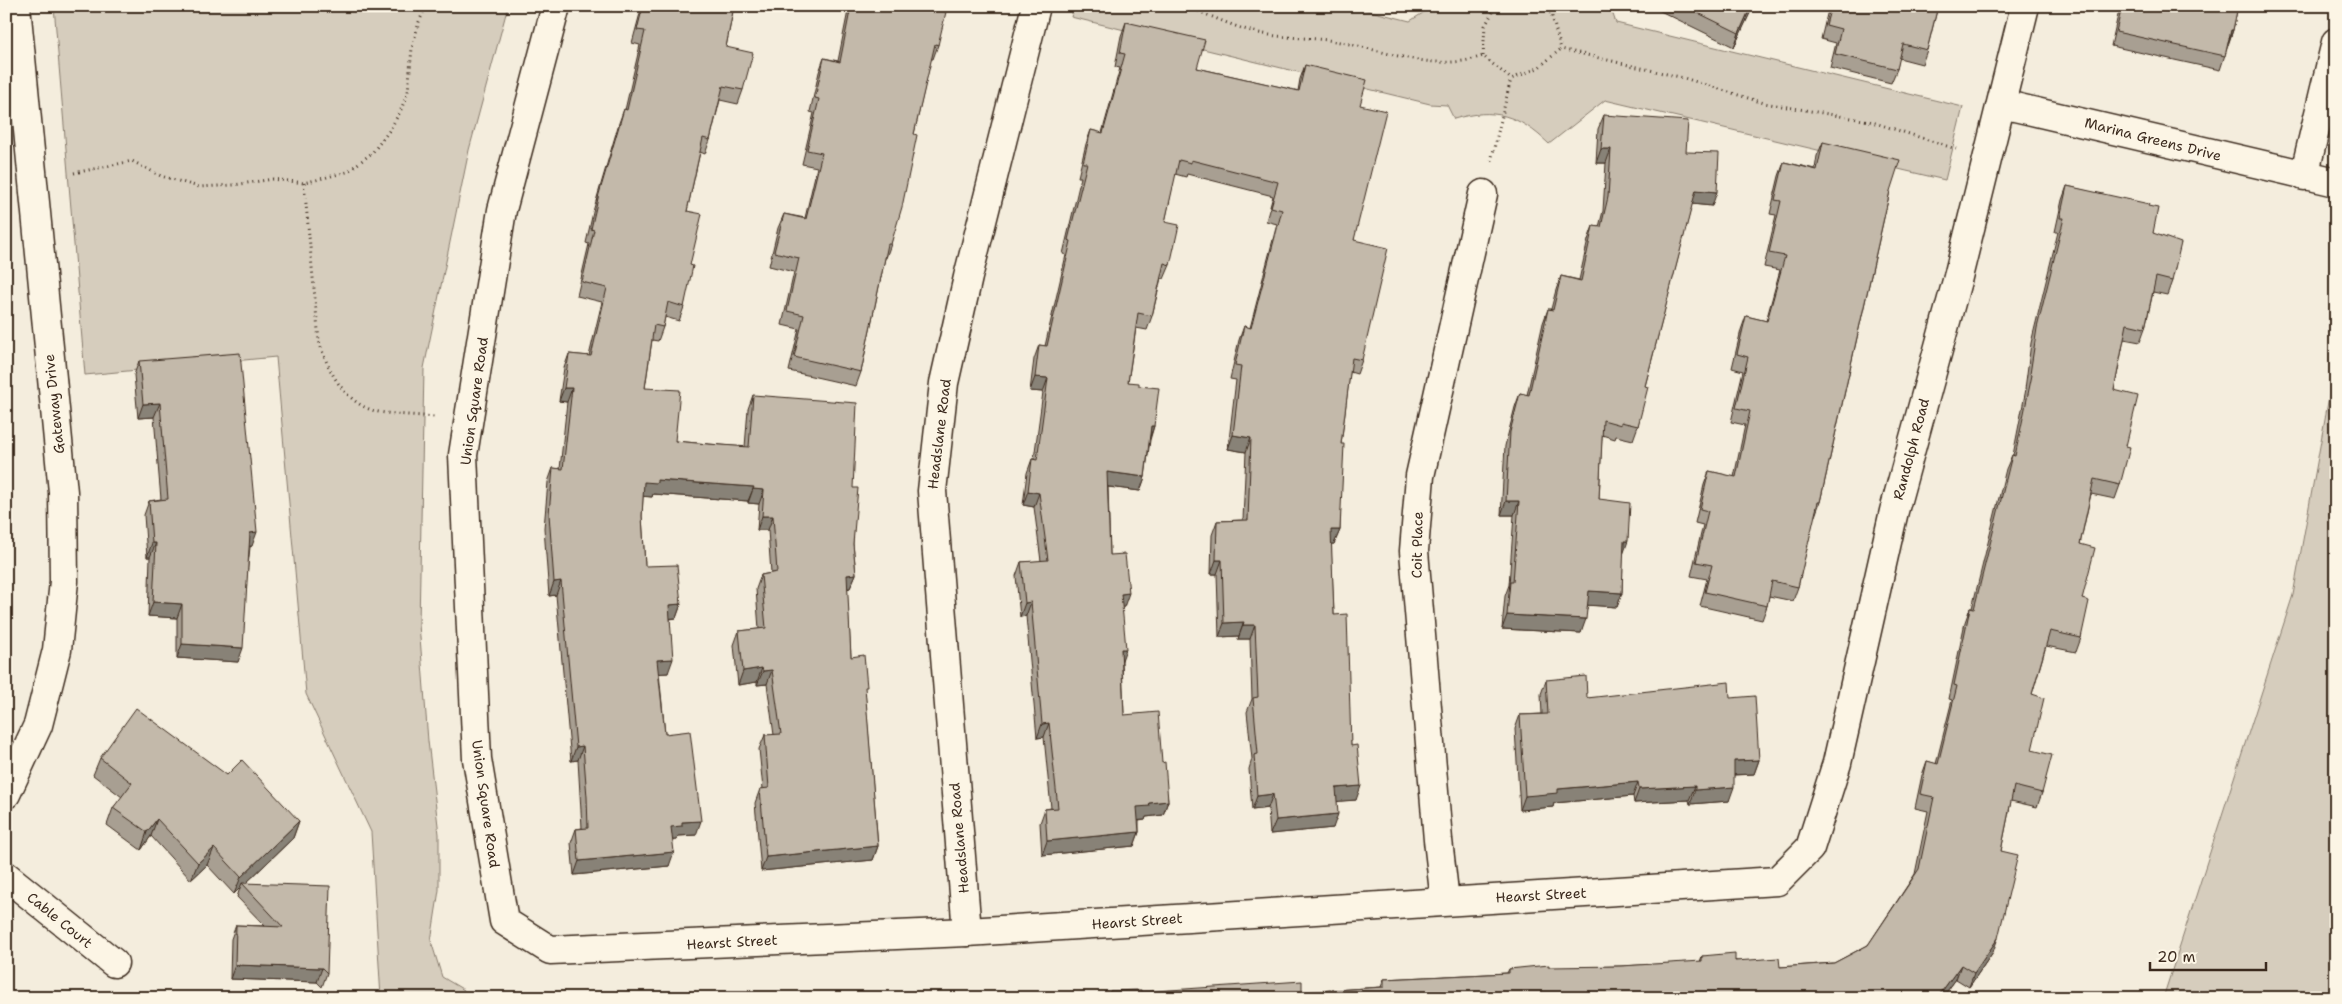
<svg xmlns="http://www.w3.org/2000/svg" width="2342" height="1004" viewBox="0 0 2342 1004" font-family="'Shantell Sans',sans-serif">
	<style>
		.green { fill: #d6cdbd; stroke: #887c6e }
		.lines { fill: none; stroke-linecap: round; stroke-linejoin: round }
		.minor-casing { stroke: #3b2a1e; stroke-width: 31 }
		.path { stroke: #3b2a1e; stroke-width: 3; stroke-dasharray: 1 4; stroke-linecap: butt }
		.minor { stroke: #fcf5e5; stroke-width: 28 }
		.wall { fill: #a89f92; stroke: #3b2a1e }
		.shaded-wall { fill: #888277; stroke: #3b2a1e }
		.building { fill: #c3b9aa; stroke: #3b2a1e }
		.labels { text-anchor: middle; dominant-baseline: central; stroke-width: 4.5; stroke-linejoin: round; paint-order: stroke }
		.street-label { font-size: 14px; fill: #3b2a1e; stroke: #fcf5e5 }
	</style>
	<rect width="100%" height="100%" fill="#f4eddd"/>
	<filter id="ink" filterUnits="userSpaceOnUse"><feTurbulence type="fractalNoise" baseFrequency=".02" numOctaves="2"/><feDisplacementMap in="SourceGraphic" scale="10" xChannelSelector="R" yChannelSelector="G"/><feConvolveMatrix kernelMatrix="1 2 1 2 8 2 1 2 1" color-interpolation-filters="sRGB"/></filter>
	<g filter="url(#ink)">
		<g class="green">
			<polygon points="54,6 508,6 469,150 424,368 419,624 428,741 439,834 439,890 431,941 442,977 464,990 464,998 381,998 371,832 306,694 276,357 85,375"/>
			<path d="M1072 6H1350L1410 21 1434 6H1610L1616 23 1963 107 1945 180 1605 100 1549 144C1519 115 1494 107 1454 119L1447 105 1430 104 1071 17 1073 10Z"/>
			<polygon points="2336,358 2336,998 2163,998 2293,595"/>
		</g>
		<g class="lines">
			<g class="minor-casing">
				<g id="minor">
					<polyline points="556,6 502,210 463,455 477,759 504,921 550,950 967,932 1777,881 1810,848 1837,763 1894,511 1958,277 2025,6"/>
					<polyline points="2002,104 2336,182"/>
					<polyline points="2304,176 2336,42"/>
					<polyline points="6,794 38,725 57,650 64,581 63,492 16,6"/>
					<polyline points="6,876 114,963"/>
					<polyline points="1445,901 1438,840 1414,551 1420,476 1483,194"/>
					<polyline points="967,932 932,491 944,383 968,277 1036,6"/>
				</g>
			</g>
			<g class="path">
				<path d="M1184 6C1211 15 1236 29 1264 34 1289 39 1315 37 1340 42 1388 51 1434 73 1483 56L1511 79 1538 68 1561 49 1684 78 1764 103 1869 121 1956 149"/>
				<polyline points="1536,6 1551,13 1561,49"/>
				<polyline points="1483,56 1485,26 1496,6"/>
				<polyline points="1491,161 1511,79"/>
				<polyline points="74,173 132,161 161,176 199,187 234,185 273,179 304,183 347,172 372,153 389,131 400,112 408,92 412,48 419,22 426,6"/>
				<path d="M304 183 319 341C328 371 345 405 379 412 397 415 416 415 434 417"/>
			</g>
			<use href="#minor" class="minor"/>
		</g>
		<g class="wall">
			<polygon points="642,6 734,6 726,47 743,90 738,104 720,100 710,140 705,154 700,152 687,211 690,265 684,307 679,321 665,317 663,327 658,341 652,340 645,388 675,441 708,444 745,447 748,409 753,395 853,488 853,544 856,574 850,588 847,589 851,657 865,692 878,846 873,860 761,871 755,803 760,789 763,789 759,749 765,735 774,735 767,684 757,685 757,682 738,685 734,645 739,631 759,629 756,589 761,575 771,573 768,530 757,530 759,504 748,503 748,501 653,494 652,497 643,496 642,516 645,566 681,604 676,618 670,619 668,673 659,673 665,734 696,835 678,836 676,840 672,840 669,866 574,875 571,843 576,829 582,828 578,760 571,761 556,595 549,596 544,528 548,482 553,468 560,469 567,402 559,401 564,368 569,354 589,356 602,302 577,296 589,244 586,243 594,208 619,123 624,109 625,110 640,45 632,43"/>
			<polygon points="849,6 935,6 934,10 938,45 933,59 931,59 914,134 891,244 886,258 885,258 861,372 856,386 789,371 799,329 782,325 794,272 769,266 778,228 784,214 805,218 817,167 802,164 814,113 810,112 819,72 824,58 838,61"/>
			<polygon points="1650,6 1753,6 1734,47"/>
			<polygon points="1829,6 1938,6 1927,50 1922,64 1899,58 1897,69 1891,83 1830,68 1836,43 1821,39"/>
			<polygon points="2121,6 2238,6 2233,30 2220,70 2111,46 2118,15"/>
			<polygon points="1126,22 1197,68 1298,91 1300,79 1305,65 1360,105 1354,240 1362,360 1357,374 1350,372 1341,444 1340,530 1334,544 1331,544 1334,615 1351,746 1356,800 1337,801 1333,828 1270,834 1268,808 1252,810 1249,769 1252,759 1247,712 1252,699 1250,639 1238,639 1239,636 1219,637 1217,574 1211,574 1212,535 1217,521 1243,520 1246,452 1228,449 1236,380 1230,379 1239,340 1244,326 1250,328 1277,224 1266,221 1273,196 1187,174 1186,177 1175,174 1165,222 1170,265 1164,279 1161,278 1152,316 1147,330 1136,328 1128,382 1139,386 1154,426 1150,440 1145,477 1140,491 1108,487 1110,555 1124,607 1122,607 1122,661 1124,715 1162,763 1168,801 1163,815 1146,817 1145,820 1139,821 1139,832 1134,846 1042,855 1040,823 1045,809 1051,808 1044,737 1037,738 1026,616 1020,617 1016,576 1021,562 1041,561 1034,507 1023,505 1027,473 1032,459 1034,459 1043,392 1030,391 1034,359 1039,345 1045,346 1066,255 1063,254 1081,177 1078,177 1086,144 1091,130 1102,133 1120,68 1115,67 1121,36"/>
			<polygon points="1604,115 1686,152 1712,206 1692,204 1645,386 1638,426 1633,440 1616,436 1615,439 1602,435 1599,499 1623,554 1622,593 1617,607 1588,605 1581,633 1502,629 1505,596 1509,585 1514,515 1501,515 1505,446 1515,407 1520,393 1527,395 1543,323 1548,309 1551,309 1556,290 1561,276 1579,280 1588,240 1593,226 1599,227 1603,211 1606,163 1596,163 1598,129"/>
			<polygon points="1823,142 1890,191 1820,502 1815,516 1814,516 1798,587 1793,601 1769,596 1767,606 1762,620 1700,606 1707,579 1691,576 1703,525 1695,523 1704,485 1709,471 1734,477 1745,425 1731,422 1743,371 1732,368 1741,330 1746,316 1766,321 1780,270 1764,267 1776,215 1770,214 1779,176 1784,162 1815,169 1817,156"/>
			<polygon points="2067,186 2148,206 2153,233 2172,281 2167,295 2153,292 2145,328 2140,342 2124,339 2114,390 2126,446 2120,485 2115,499 2091,494 2080,544 2082,599 2081,638 2076,652 2046,646 2032,694 2032,750 2042,793 2037,807 2011,801 2001,851 1993,952 1969,987 1956,979 1942,998 1066,998 1109,996 1110,991 1141,992 1302,992 1381,987 1384,979 1507,973 1509,969 1621,966 1700,962 1702,956 1780,967 1834,963 1868,945 1915,874 1928,811 1915,808 1922,775 1927,761 1936,764 1952,700 1949,699 1965,622 1970,608 1972,608 2006,469 2012,455 2013,455 2026,389 2025,389 2031,343 2058,232 2055,232 2062,200"/>
			<polygon points="139,361 252,546 250,547 238,662 177,658 177,618 148,616 150,557 147,557 144,515 149,501 161,499 154,417 138,418 134,375"/>
			<polygon points="1546,680 1587,698 1730,698 1759,760 1754,774 1734,775 1729,801 1690,804 1689,800 1634,803 1633,796 1554,803 1553,807 1520,810 1515,729 1520,715 1542,714 1541,694"/>
			<polygon points="100,758 227,775 299,821 293,838 246,883 327,973 322,987 317,982 230,979 231,939 236,925 265,926 237,897 240,888 234,894 207,865 191,880 151,836 141,850 107,825 113,808 122,797 93,775"/>
		</g>
		<g class="shaded-wall">
			<polygon points="1751,6 1753,6 1752,9 1734,47 1739,33"/>
			<polygon points="2231,30 2233,30 2228,44"/>
			<polygon points="1601,149 1611,149 1606,163 1596,163"/>
			<polygon points="1696,190 1717,192 1712,206 1691,204"/>
			<polygon points="1035,377 1048,378 1043,392 1030,391"/>
			<polygon points="564,388 572,388 567,402 559,401"/>
			<polygon points="160,403 154,417 138,418 143,404"/>
			<polygon points="1151,426 1154,426 1149,440"/>
			<polygon points="1233,435 1251,438 1246,452 1228,449"/>
			<polygon points="1107,472 1145,477 1140,491 1102,486"/>
			<polygon points="657,480 754,487 748,501 653,494 652,497 639,496 644,482"/>
			<polygon points="753,489 764,490 759,504 748,503"/>
			<polygon points="1028,491 1039,493 1034,507 1023,505"/>
			<polygon points="1506,501 1519,501 1514,515 1501,515"/>
			<polygon points="762,516 773,516 768,530 757,530"/>
			<polygon points="1331,530 1340,530 1334,544 1326,544"/>
			<polygon points="257,532 252,546 245,547 250,533"/>
			<polygon points="1624,541 1628,541 1623,555"/>
			<polygon points="152,543 156,543 150,557 147,557"/>
			<polygon points="1216,560 1222,560 1217,574 1211,574"/>
			<polygon points="856,574 850,588 842,589 847,575"/>
			<polygon points="561,581 556,595 549,596 554,582"/>
			<polygon points="1589,591 1622,593 1617,607 1584,605"/>
			<polygon points="1129,593 1124,607 1116,608 1121,594"/>
			<polygon points="153,602 182,604 177,618 148,616"/>
			<polygon points="1031,602 1026,616 1020,617 1025,603"/>
			<polygon points="681,604 676,618 664,619 669,605"/>
			<polygon points="1507,615 1586,619 1581,633 1502,629"/>
			<polygon points="1244,622 1239,636 1219,637 1224,623"/>
			<polygon points="1243,625 1255,625 1250,639 1238,639"/>
			<polygon points="182,644 243,648 238,662 177,658"/>
			<polygon points="1121,649 1126,649 1121,663"/>
			<polygon points="673,659 668,673 652,674 657,660"/>
			<polygon points="762,668 757,682 738,685 743,671"/>
			<polygon points="772,670 767,684 757,685 763,671"/>
			<polygon points="1049,723 1044,737 1037,738 1042,724"/>
			<polygon points="583,746 578,760 571,761 576,747"/>
			<polygon points="1759,760 1754,774 1728,775 1734,761"/>
			<polygon points="1638,782 1633,796 1554,803 1553,807 1520,810 1525,796 1558,789"/>
			<polygon points="1361,786 1356,800 1331,802 1336,788"/>
			<polygon points="1695,786 1689,800 1634,803 1639,789"/>
			<polygon points="1734,787 1729,801 1690,804 1695,790"/>
			<polygon points="1273,794 1268,808 1252,810 1257,796"/>
			<polygon points="1168,801 1163,815 1146,817 1145,820 1132,821 1137,807 1149,803"/>
			<polygon points="1338,814 1333,828 1270,834 1276,820"/>
			<polygon points="157,819 151,836 141,850 147,832"/>
			<polygon points="299,821 293,838 244,885 242,883 240,888 234,894 241,877"/>
			<polygon points="701,821 696,835 678,836 676,840 665,841 671,827 682,822"/>
			<polygon points="1139,832 1134,846 1042,855 1047,841"/>
			<polygon points="878,846 873,860 761,871 766,857"/>
			<polygon points="214,848 207,865 191,880 198,863"/>
			<polygon points="674,852 669,866 574,875 579,861"/>
			<polygon points="1998,938 1993,952 1969,987 1974,973"/>
			<polygon points="235,965 322,968 317,982 230,979"/>
			<polygon points="1961,965 1956,979 1942,998 1937,998"/>
		</g>
		<g class="building">
			<polygon points="643,6 734,6 726,47 753,53 743,90 723,86 710,140 703,138 687,211 702,214 690,265 693,266 684,307 668,302 663,327 654,325 645,388 680,390 675,441 708,444 749,447 753,395 857,403 853,488 858,488 853,544 856,574 847,575 851,657 864,655 867,687 865,687 878,846 766,857 760,789 769,788 765,735 781,734 772,670 763,671 762,668 743,671 739,631 766,628 761,575 777,572 773,516 762,516 764,490 753,489 754,487 657,480 657,483 644,482 642,516 645,566 677,565 681,604 669,605 673,659 657,660 665,734 690,731 701,821 682,822 682,826 671,827 674,852 579,861 576,829 588,828 587,797 583,746 576,747 561,581 554,582 549,514 553,468 563,469 572,388 564,388 569,354 591,356 607,288 582,282 594,230 591,229 599,194 624,109 627,110 645,31 637,30"/>
			<polygon points="851,6 935,6 934,10 946,12 938,45 935,44 914,134 917,135 902,207 891,244 888,244 861,372 794,357 804,315 787,311 799,258 774,252 784,214 806,219 822,153 807,150 819,99 815,98 824,58 840,62"/>
			<polygon points="1684,6 1751,6 1739,33"/>
			<polygon points="1831,6 1938,6 1927,50 1903,44 1897,69 1835,54 1841,29 1826,25"/>
			<polygon points="2122,6 2238,6 2233,30 2231,30 2225,56 2116,32"/>
			<polygon points="1126,22 1205,40 1197,68 1299,91 1305,65 1367,80 1360,105 1386,111 1354,240 1388,248 1362,360 1352,358 1341,444 1344,444 1340,530 1331,530 1334,615 1347,614 1351,746 1357,745 1361,786 1336,788 1338,814 1276,820 1273,794 1257,796 1254,755 1258,754 1253,698 1258,697 1255,625 1243,625 1244,622 1224,623 1222,560 1216,560 1217,521 1248,520 1251,438 1233,435 1241,366 1235,365 1244,326 1251,328 1282,210 1271,207 1278,182 1191,160 1191,163 1179,160 1165,222 1179,225 1170,265 1164,263 1152,316 1138,313 1128,382 1139,383 1139,386 1159,388 1154,426 1151,426 1145,477 1107,472 1110,555 1125,554 1129,593 1121,594 1126,649 1121,649 1124,715 1158,712 1162,763 1165,762 1168,801 1149,803 1150,806 1137,807 1139,832 1047,841 1045,809 1058,808 1049,723 1042,724 1031,602 1025,603 1021,562 1048,560 1039,493 1028,491 1032,459 1037,460 1048,378 1035,377 1039,345 1047,346 1071,241 1068,240 1087,163 1083,163 1091,130 1103,133 1125,54 1120,53"/>
			<polygon points="1604,115 1688,121 1686,152 1719,153 1717,192 1696,190 1645,386 1648,387 1638,426 1621,422 1621,425 1603,420 1599,499 1630,503 1628,541 1624,541 1622,593 1589,591 1586,619 1507,615 1510,582 1513,582 1519,501 1506,501 1510,432 1520,393 1529,395 1548,309 1553,310 1561,276 1581,281 1593,226 1601,227 1608,197 1611,149 1601,149"/>
			<polygon points="1823,142 1900,160 1890,191 1820,502 1818,502 1798,587 1772,581 1767,606 1705,592 1712,565 1696,562 1708,511 1700,509 1709,471 1736,477 1750,411 1736,408 1748,357 1737,354 1746,316 1767,321 1785,256 1769,253 1781,201 1775,200 1784,162 1817,170"/>
			<polygon points="2067,186 2149,204 2148,206 2158,208 2153,233 2181,243 2172,281 2156,277 2145,328 2127,324 2114,390 2138,396 2126,446 2130,447 2120,485 2094,479 2080,544 2095,548 2082,599 2089,601 2081,638 2050,631 2032,694 2044,698 2032,750 2052,755 2042,793 2014,786 2001,851 2018,855 1998,938 1974,973 1961,965 1937,998 1066,998 1111,996 1110,991 1141,990 1141,992 1302,981 1302,992 1384,987 1384,979 1509,973 1509,969 1549,965 1549,967 1621,966 1702,961 1702,956 1735,953 1735,961 1779,958 1780,967 1834,963 1868,945 1919,869 1934,797 1920,794 1927,761 1938,764 1957,686 1954,685 1970,608 1974,609 2012,455 2015,456 2032,375 2030,374 2037,328 2064,218 2060,218"/>
			<polygon points="240,353 257,532 250,533 243,648 182,644 182,604 153,602 156,543 152,543 149,501 168,499 160,403 143,404 139,361"/>
			<polygon points="1586,676 1587,698 1729,682 1730,698 1755,696 1759,760 1734,761 1734,787 1695,790 1695,786 1639,789 1638,782 1558,789 1558,793 1525,796 1520,715 1548,714 1546,680"/>
			<polygon points="136,708 227,775 242,760 299,821 241,877 214,848 198,863 157,819 147,832 113,808 132,783 100,758"/>
			<polygon points="242,883 330,886 327,973 322,968 235,965 236,925 283,927"/>
		</g>
	</g>
	<g class="labels">
		<g class="street-label">
			<text transform="translate(2153 139) rotate(14)">Marina Greens Drive</text>
			<text transform="translate(474 401) rotate(-82)">Union Square Road</text>
			<text transform="translate(54 404) rotate(-96)">Gateway Drive</text>
			<text transform="translate(939 434) rotate(-83)">Headslane Road</text>
			<text transform="translate(1911 449) rotate(-75)">Randolph Road</text>
			<text transform="translate(1417 545) rotate(-89)">Coit Place</text>
			<text transform="translate(486 804) rotate(82)">Union Square Road</text>
			<text transform="translate(959 838) rotate(-95)">Headslane Road</text>
			<text transform="translate(1541 895) rotate(-3)">Hearst Street</text>
			<text transform="translate(60 920) rotate(39)">Cable Court</text>
			<text transform="translate(1137 921) rotate(-4)">Hearst Street</text>
			<text transform="translate(732 942) rotate(-3)">Hearst Street</text>
		</g>
	</g>
	<rect width="2342" height="1004" fill="none" stroke="#fcf5e5" stroke-width="25"/>
	<rect x="12" y="12" width="2317" height="979" fill="none" stroke="#3b2a1e" stroke-width="2" filter="url(#ink)"/>
	<path d="M2150 962v8h116v-8" fill="none" stroke="#3b2a1e" stroke-width="2.5"/>
	<text x="2157" y="962" font-size="15" fill="#3b2a1e" stroke="#fcf5e5" stroke-width="4" paint-order="stroke">20 m</text>
</svg>
